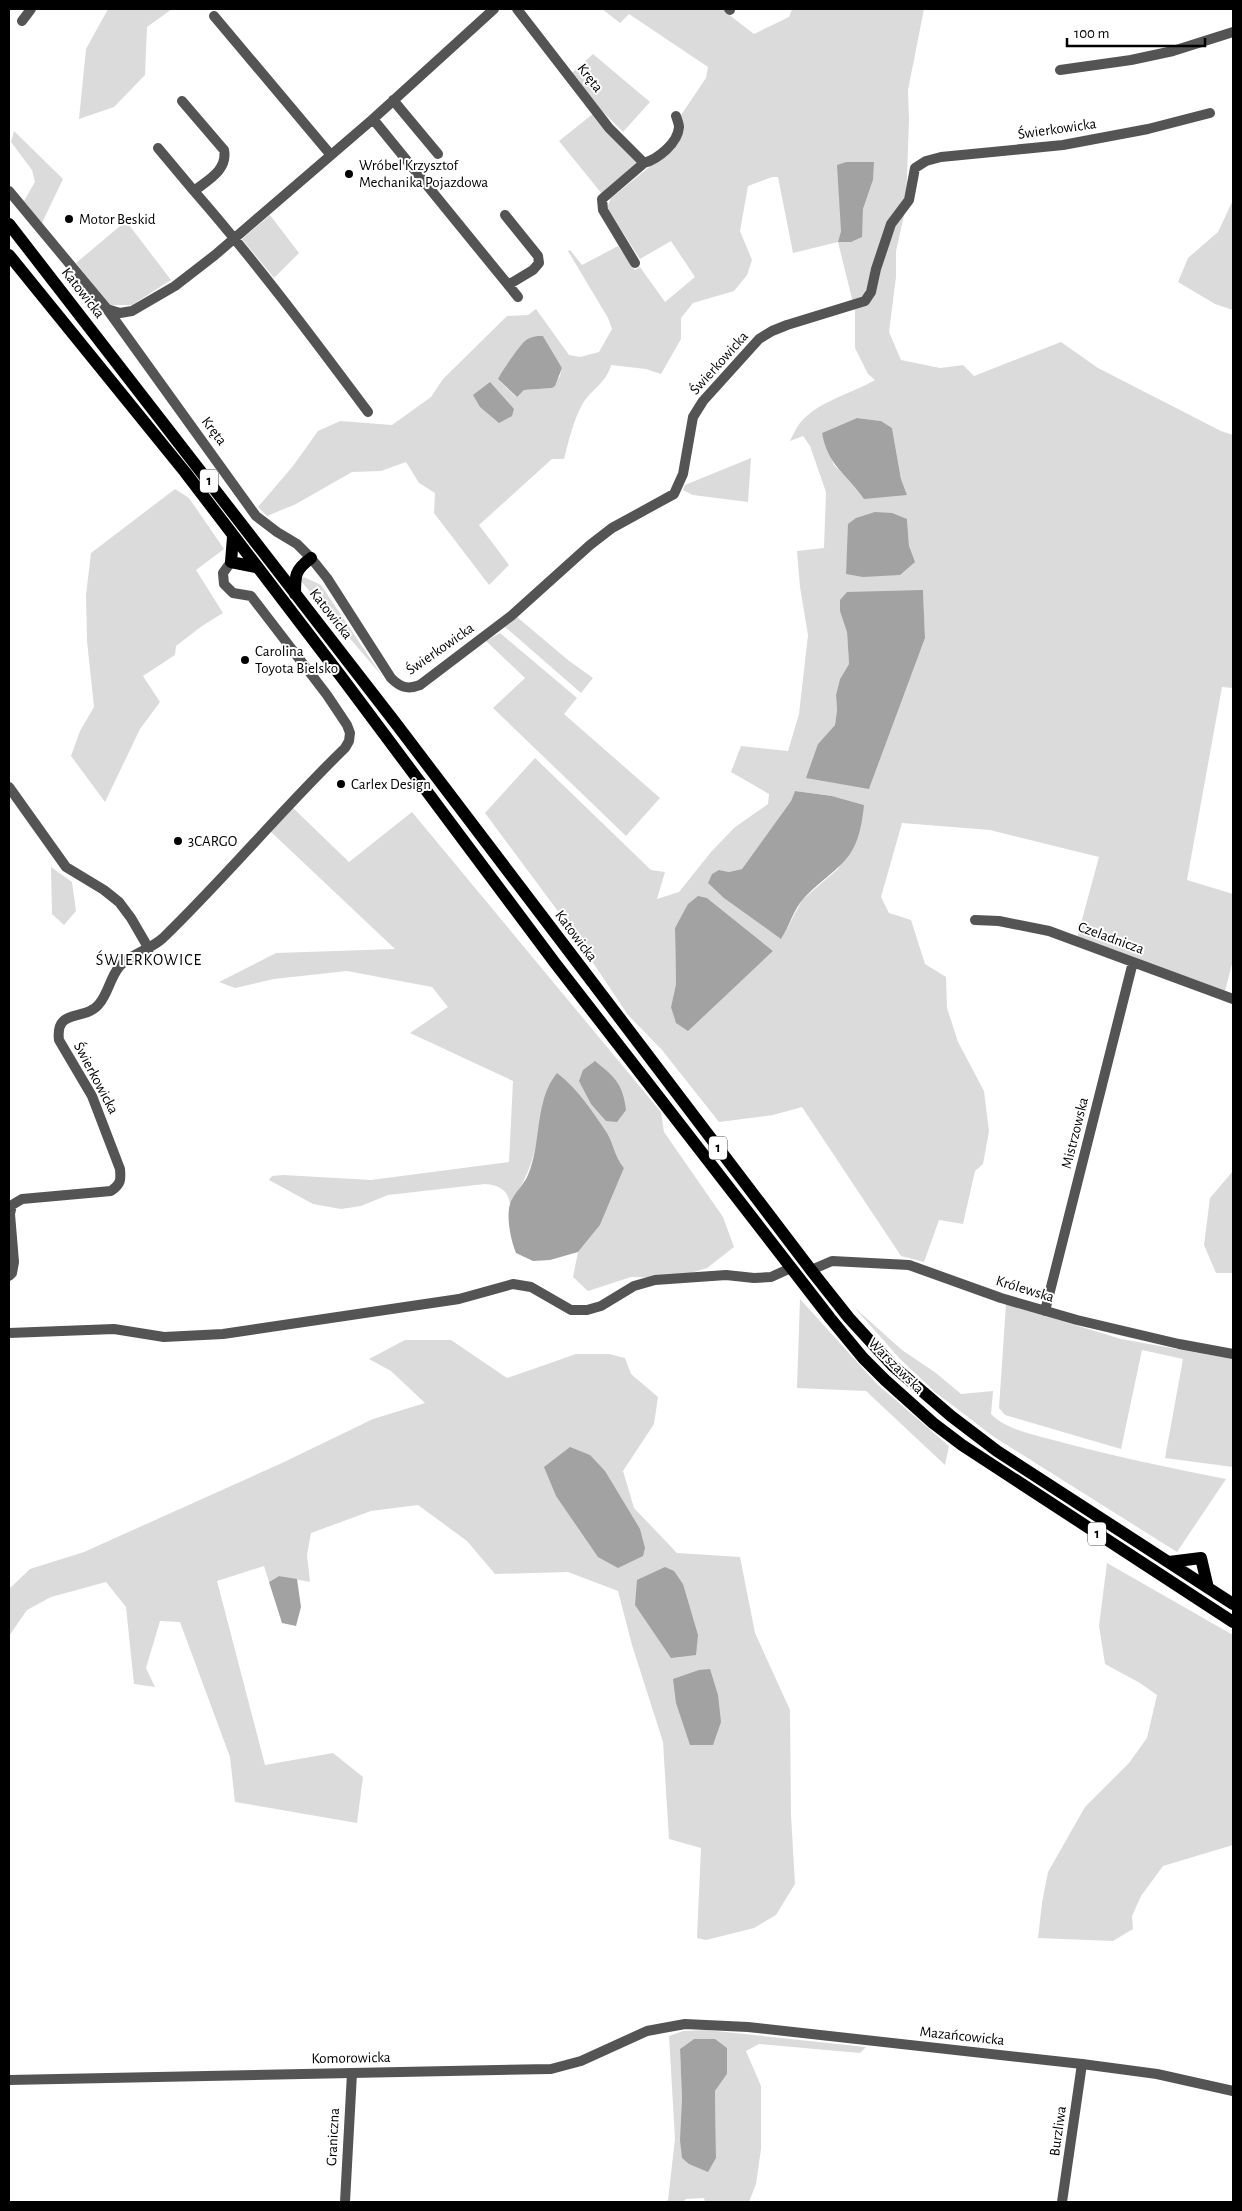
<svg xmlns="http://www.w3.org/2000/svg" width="1242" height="2211" font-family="'Alegreya Sans',sans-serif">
  <rect width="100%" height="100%" fill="#fff"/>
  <path fill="#dbdbdb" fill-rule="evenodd" d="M108,9h64l-25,18 -2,48 -31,32 -35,12 7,-70z
    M602,9h124l2,5 26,20 35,-17 3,-8h132l-16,81 1,29 -3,88 -10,44v26l-7,55 12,28 39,8 23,-3 11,11 87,-34 37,26 123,63 12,4v253l-11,-1 -35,193 46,14v66l-8,31 -148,-53 22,-81 -109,-27 -88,-7 -21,74 8,16 22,7 14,44 21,13 1,31 11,34 26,49 5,40 -6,33 -8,7 -12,53 -24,-4 -15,42 -23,-6 -99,-149 -29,8 -54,7 -57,-72 -34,-35 -65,-97 -78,-105 50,-55 116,112 14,2 -8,27 22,-7 32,-40 23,-24 34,-24 1,-10 -38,-22 10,-26 47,5 11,-37 9,-79 -8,-48 -3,-36 27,-3 2,-56 -16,-46 -7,-10 -13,5c3,-6 6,-13 10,-18 18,-22 51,-29 75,-43l-7,-6 -13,-26v-37l-17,-69 -45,11 -15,-76h-6l-24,9 -8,45 12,29 -5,15 -13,16 -41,12 -12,15v21l-20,35 -15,-5 -35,-4c-4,17 -19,24 -28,38 -10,18 -14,37 -19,56h-12l-73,66 30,40 -20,20 -55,-72 1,-20 -16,-10 -13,-21 -25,9 -29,1 -56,32 -29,12 -9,-9 35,-41 25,-35 22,-10 52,4 39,-28 12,-18 64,-63 21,-1 8,-6 33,46 11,2 19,-5 13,-23 -4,-11 -40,-67 2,-1 12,15 36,-19 17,24 5,-3 25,35 30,-25 -24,-36 -31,18 -33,-51 4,-10 52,-42 14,-15 -2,-17 31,-46 2,-11 -79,-53 -9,9zM873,180l-10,29 -2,28 -23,5 3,-11zM537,336h6l19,32 -2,8 -8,12 -28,2 -8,7 -18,-18c1,-4 20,-31 24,-35 4,-4 9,-6 15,-8zM857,418l24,3 11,7 9,51 6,16 -52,-9 -21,-21 -12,-32zM907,519l2,27 -63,28 1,-14zM923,590l2,48 -56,151 -51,-45 17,-19 2,-15 -1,-15 4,-16 9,-15 -2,-32zM795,791l37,5 32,9 -26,64 -36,31 -20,38 -63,-68 10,2 13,-3 49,-68zM707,898l66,53 -66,61 -36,-5 5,-23 -1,-56z
    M593,54l57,48 -27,30 -22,-22 -29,-37z
    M594,113l45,50 -37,31 -43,-53z
    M14,131l49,48 -21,44 -18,-22 11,-19 -3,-12 -21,-28z
    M1233,200v110l-18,-6 -37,-22 10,-24 30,-26z
    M270,215l29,38 -25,25 -32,-39z
    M126,221l45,59 -39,25h-23l-33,-42z
    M751,458l-3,44 -55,-7 -10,-5 2,-5z
    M175,489l14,9 35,51 -28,21 27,43 -21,13 -26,20 -1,9 -32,21 17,26 -20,27 -35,73 -34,-46 9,-25 14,-24 -7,-66 -1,-46 5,-42z
    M304,577l17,8 61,91 -82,-96z
    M517,617l51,43 25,18 -12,15 -76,-66z
    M500,633l77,65 -13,16 96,84 -34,38 -133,-128 32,-30 -39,-37z
    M291,806l58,56 63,-50 249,300 3,20 59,85 11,30 -27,21 -32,10 -44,-1 -43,14 -15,-14 5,-25 22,-27 24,-57 -8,-10 -8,-23 -65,-34c-5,40 -9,69 -33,103 -2,-14 -11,-19 -25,-20l-97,11 -27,11 -20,3 -28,-5 -44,-24 3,-4 11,-1 88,5 138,-18 4,-81 -103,-48 38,-26 -16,-20 -85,-16 -73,8 -39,9 -16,-6 57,-29 119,-4 -125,-118z
    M51,867l21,15 4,29 -12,14 -12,-11z
    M1233,1171v102h-17l-12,-28 6,-47z
    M800,1299l77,85 72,62 -4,19 -79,-74 -69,-3z
    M1006,1304l115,35 112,20v108l-68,-9 18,-99 -41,-9 -21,99 -116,-34 -6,-7z
    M854,1307l48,43 34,23 25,21 32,-3 -2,23c15,16 45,21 66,27 56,15 112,27 169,38l-49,73 -183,-115 -59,-45 -35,-33z
    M405,1340h46l56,38 69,-24h33l16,4 6,16 27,23 -4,27 -31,47 11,37 43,45 63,4 15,76 35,77 1,105 4,69 -19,31 -22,13 -48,12 -9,-2 4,-90 -32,-9 -6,-97 -31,-97 -14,-54 -50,-19 -73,2 -28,-33 -49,-36 -47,6 -60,22 -4,22 3,27 -31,-6 -10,6 -5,-16 -47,15 48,184 68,-12 30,24 -6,46 -122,-21 -5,-45 -50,-135 -20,-1 -14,47 9,19 -21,-3 -8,-77 -20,-25 -55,15 -24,13 -18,26v-47l21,-20 54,-17 198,-89 91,-44 52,-16 -34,-32 -22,-12z
    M1107,1563l126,72v210l-70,21 -22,30 -9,20 1,13 -20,12 -75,-3 4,-35 6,-31 37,-65 44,-44 18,-25 10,-43 -17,-12 -35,-19 -6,-38z
    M707,2030l159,17 -6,6 -101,-9 -13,7 15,35v63l-5,35 -7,18h-44l-1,-4 -18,1 -3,3h-18l3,-2 7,-61 -6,-103 14,-5zM694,2039h21l12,35 -12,17 1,67 -34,-57 -2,-52z"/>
  <path fill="#a2a2a2" d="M846,162h28l-1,18 -10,29 -1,28 -11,5h-13l3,-11 -4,-66z
    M537,336h6l19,32 -7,18 -3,2 -28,2 -7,7 -19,-18c1,-4 20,-31 24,-35 4,-5 9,-7 15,-8z
    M490,382l24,27 -2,7 -13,7 -19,-16 -7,-12z
    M857,418l24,3 11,7 9,51 6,16 -43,4c-18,-26 -36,-33 -42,-66z
    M875,512l17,1 15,6 2,27 6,16 -15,13 -37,2 -17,-3 2,-50 8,-6z
    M923,590l2,48 -56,151 -63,-11 12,-34 17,-19 2,-15 -1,-15 4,-16 9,-15 -2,-32 -7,-21v-11l7,-8z
    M795,791l37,5 32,9c-6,59 -23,56 -60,93 -10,10 -15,29 -23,41l-57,-41 -16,-15 4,-9 7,-4 10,2 13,-3 49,-68z
    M698,896l9,2 66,53 -85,80 -12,-8 -5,-16 5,-23 -1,-56 13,-24z
    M595,1061c20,16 28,23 31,49l-9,12 -11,-1 -15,-17 -12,-23 4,-11z
    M557,1073c20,15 36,39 50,60 7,12 7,23 17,35l-24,57 -22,27 -28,8 -17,1 -17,-8c-5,-12 -10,-35 -6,-49 3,-10 14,-19 18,-29 14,-32 6,-74 29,-102z
    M570,1447l20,8 15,16 35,58 5,19 -2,8 -25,12 -20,-11 -42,-61 -12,-29z
    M665,1567l9,4 9,13 15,51 -2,20 -25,3 -36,-53 2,-25z
    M279,1576l18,3 4,28 -5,19 -14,-3 -13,-41z
    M710,1669l8,26 3,27 -8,23h-23l-14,-42 -3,-24 26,-9z
    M694,2039h21l12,9v26l-12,17 1,67 -8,14 -19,-8 -7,-6 -2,-18 2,-40 -2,-51z"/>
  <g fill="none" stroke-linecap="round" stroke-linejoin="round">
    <path stroke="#545454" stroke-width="10" d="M517,9l92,119 35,35 -42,36 1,11 32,53
      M729,9l1,1
      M214,16l116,138
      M22,21l9,-12
      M1060,70l71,-10 42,-9 60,-19
      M393,100l45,54
      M182,101l42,49c4,20 -16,30 -30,41 62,71 118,146 174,221
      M373,119l145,178
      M158,148l36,43
      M644,163c14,-4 34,-20 35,-36 0,-3 -2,-8 -3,-11
      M9,191l98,118 13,4 12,-2 43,-25 40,-31 158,-136 121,-110
      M505,215l33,41 1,7 -6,7 -25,15
      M107,309l149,207 21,16 20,12 14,14 16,20 64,100c9,9 16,12 29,7l91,-69 79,-71 22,-17 62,-34 9,-20 10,-57 10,-16 56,-62 13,-8 15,-6 78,-24 6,-9 5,-23 15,-45 18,-24 6,-32 11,-7 15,-4 122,-12 85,-16 62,-16
      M9,787l57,80 38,23 15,12 12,16 18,31
      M975,920l24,1 50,10 184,68
      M811,1270l21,-9 77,4 92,33 76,22 102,24 54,10
      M9,1276l3,-3 2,-11 -4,-48 2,-9 10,-6 89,-8c10,-7 10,-11 9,-22l-28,-73 -33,-56c-4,-33 26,-18 40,-36 9,-10 11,-26 20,-37 9,-12 31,-17 44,-29 63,-61 119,-129 182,-190l4,-7 1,-8 -3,-8 -20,-30 -76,-99 -18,-3 -9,-9 -1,-11 8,-11
      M1045,1311l88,-349
      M9,1333l105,-4 50,8 59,-3 236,-35 54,-15 18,3 40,23h16l14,-4 33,-20 21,-6 71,-5 28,3 17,-1 20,-9
      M345,2202l7,-129
      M1062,2202l20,-138"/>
    <path stroke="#545454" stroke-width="10" d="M9,2080l542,-11 30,-8 66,-30 38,-7 63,3 334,37 75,10 76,17"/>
    <path stroke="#000" stroke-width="12" d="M9,224l385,497 417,549 38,48 44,48 58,50 46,35 236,153
      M9,255l176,217 158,207 212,284 275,355 33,40 22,22 48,43 29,22 271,177
      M233,537l-2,25 25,5
      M295,594c0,-19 0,-24 16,-36
      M1169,1562l32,-4 7,30"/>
  </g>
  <g fill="#000" stroke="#fff" stroke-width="2">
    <circle cx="349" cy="174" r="5"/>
    <circle cx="69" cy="219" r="5"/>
    <circle cx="245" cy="660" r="5"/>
    <circle cx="341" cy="784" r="5"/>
    <circle cx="178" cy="841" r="5"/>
  </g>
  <g text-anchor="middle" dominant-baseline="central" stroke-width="4" stroke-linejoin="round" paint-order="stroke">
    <g fill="#fff" stroke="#4c4c4c" stroke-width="1">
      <rect x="200" y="469.5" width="18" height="23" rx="4"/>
      <rect x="709" y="1136.5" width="18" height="23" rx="4"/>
      <rect x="1088" y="1522.5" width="18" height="23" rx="4"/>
    </g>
    <g font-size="14" font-weight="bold" fill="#000">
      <text x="209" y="481">1</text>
      <text x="718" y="1148">1</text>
      <text x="1097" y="1534">1</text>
    </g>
    <g font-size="15" fill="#000" stroke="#fff">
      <text transform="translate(590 78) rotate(52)">Kręta</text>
      <text transform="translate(1057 129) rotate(-8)">Świerkowicka</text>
      <text transform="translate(83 293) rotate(52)">Katowicka</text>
      <text transform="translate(719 363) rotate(-48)">Świerkowicka</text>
      <text transform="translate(214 431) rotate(53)">Kręta</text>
      <text transform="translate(331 614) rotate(52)">Katowicka</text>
      <text transform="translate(440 649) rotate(-35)">Świerkowicka</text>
      <text transform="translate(576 936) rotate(53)">Katowicka</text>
      <text transform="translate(1111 938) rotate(20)">Czeladnicza</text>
      <text transform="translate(96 1078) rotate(62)">Świerkowicka</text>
      <text transform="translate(1075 1133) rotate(-76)">Mistrzowska</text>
      <text transform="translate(1025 1289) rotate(17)">Królewska</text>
      <text transform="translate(896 1366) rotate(45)">Warszawska</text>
      <text transform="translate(962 2036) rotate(6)">Mazańcowicka</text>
      <text transform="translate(351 2058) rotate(-1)">Komorowicka</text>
      <text transform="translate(1058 2131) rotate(-82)">Burzliwa</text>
      <text transform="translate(333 2137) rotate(-87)">Graniczna</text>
    </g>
    <g font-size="15" fill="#000" stroke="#fff" text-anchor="start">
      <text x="359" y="165">Wróbel Krzysztof<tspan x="359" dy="17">Mechanika Pojazdowa</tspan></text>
      <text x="79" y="219">Motor Beskid</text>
      <text x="255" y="651">Carolina<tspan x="255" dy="17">Toyota Bielsko</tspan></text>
      <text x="351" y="784">Carlex Design</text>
      <text x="188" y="841">3CARGO</text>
    </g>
    <g font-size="16" letter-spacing="1" fill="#000" stroke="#fff">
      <text x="149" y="960">ŚWIERKOWICE</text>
    </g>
  </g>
  <rect width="1242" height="2211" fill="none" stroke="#000000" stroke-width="20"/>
  <path d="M1067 38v8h138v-8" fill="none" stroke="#000000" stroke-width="2.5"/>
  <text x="1074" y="38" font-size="15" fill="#000000" stroke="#ffffff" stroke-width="4" paint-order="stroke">100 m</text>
</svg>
